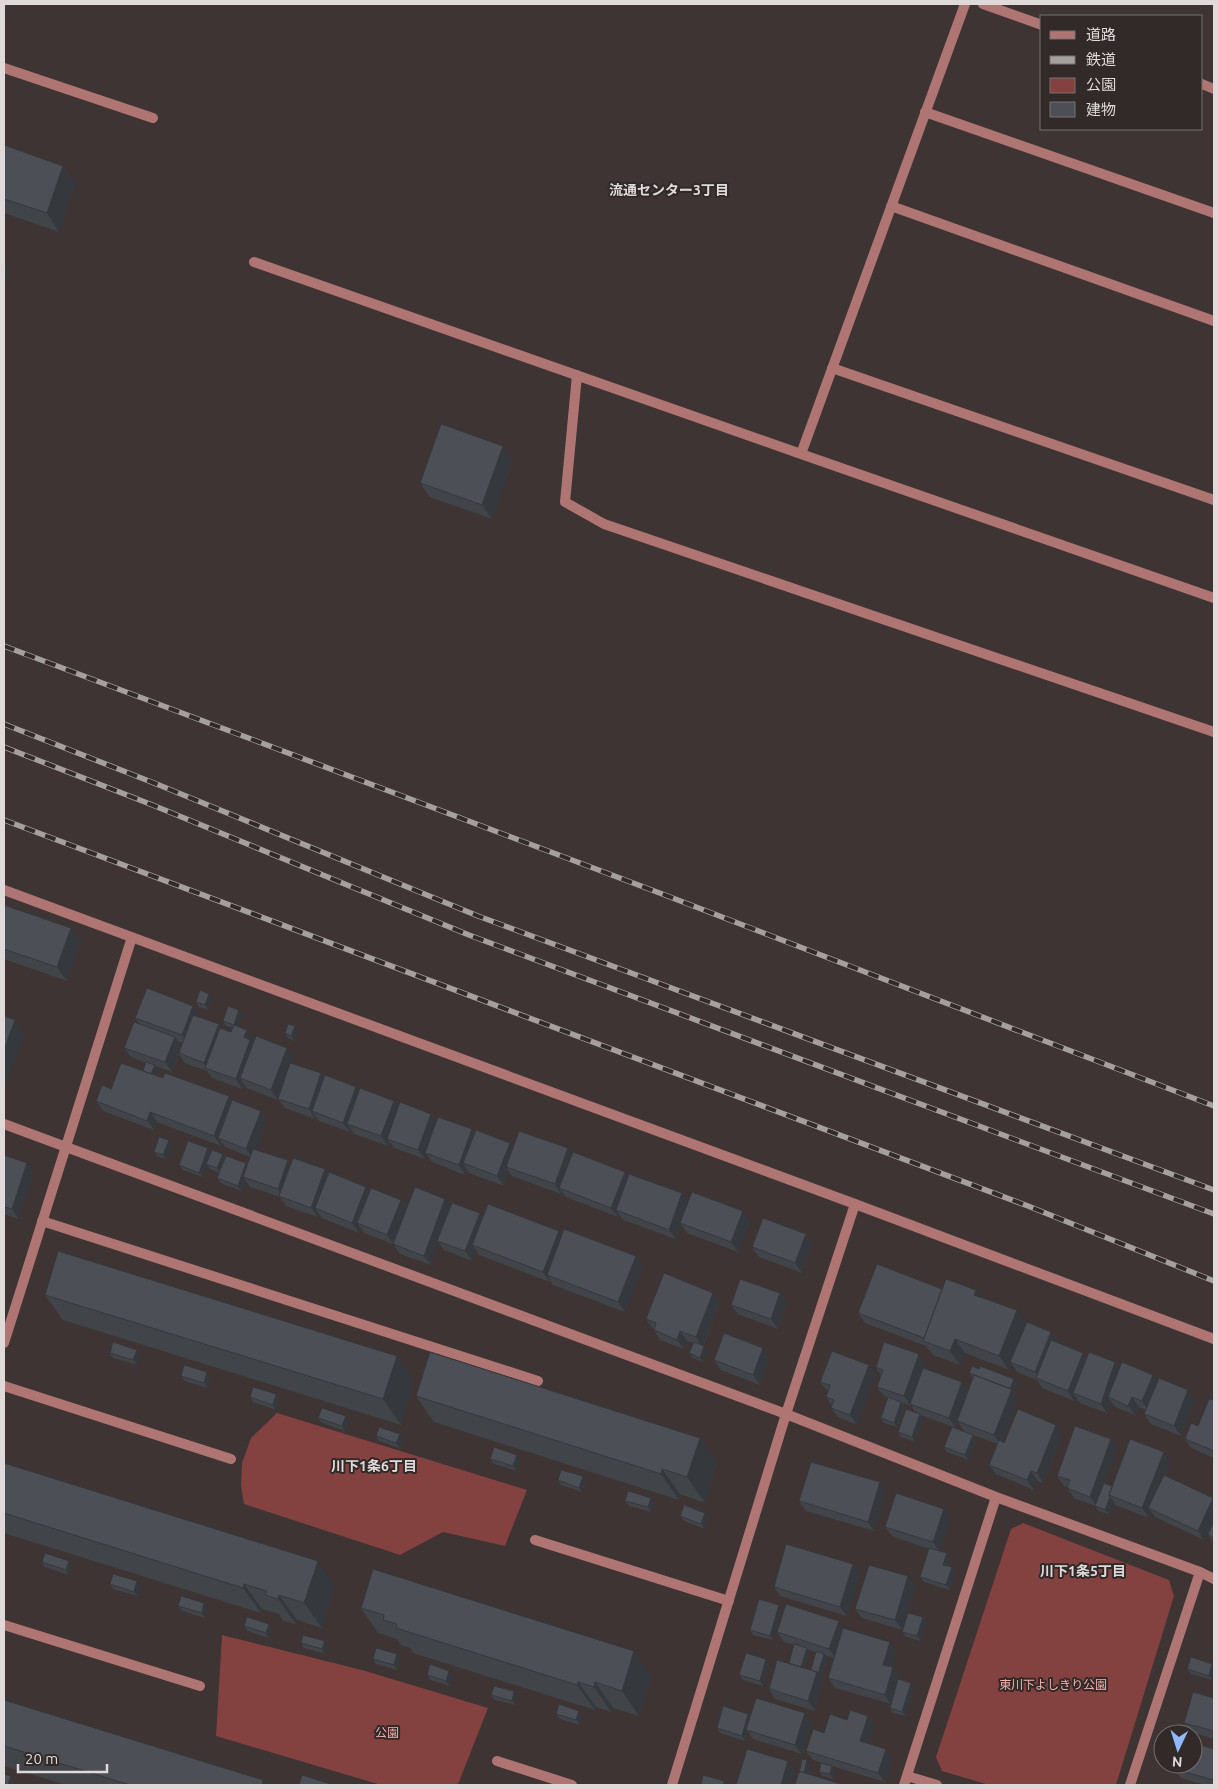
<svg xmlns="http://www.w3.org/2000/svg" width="1218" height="1789" font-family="Ubuntu,'Noto Sans JP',sans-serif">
  <rect width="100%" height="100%" fill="#3d3433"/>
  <path fill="#834140" d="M277,1413l250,77 -22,56 -62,-14 -43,23 -156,-51 -3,-18 1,-23 9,-25z
    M1023,1523l146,57 5,16 -58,189h-127l-47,-14 -6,-14 75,-228z
    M222,1635l140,35 126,38 -29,74 -3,3h-75l-165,-49z"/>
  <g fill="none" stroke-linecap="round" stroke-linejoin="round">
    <path stroke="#af7572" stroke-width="10" d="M983,4l59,21
      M4,68l149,50
      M1202,84l12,5
      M925,112l289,101
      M891,206l323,115
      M254,262l547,192 164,-450
      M832,368l382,132
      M577,375l-12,127 39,22 610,208
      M801,454l413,144
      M42,1221l496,160
      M4,1386l227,73
      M535,1540l194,61
      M4,1625l196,61
      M497,1761l75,24"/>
    <path stroke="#af7572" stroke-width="10" d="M4,890l851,314 359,135
      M4,1124l782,290 210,83 204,75 14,7
      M4,1343l128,-406
      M907,1776l30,9
      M672,1785l114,-371 69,-210
      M904,1785l92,-288
      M1130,1785l70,-213"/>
    <defs>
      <path id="rail" d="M4,646l653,246 557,214
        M4,724l155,61 319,131 736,274
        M4,747l146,57 319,131 745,279
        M4,820l1024,386 186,75"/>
    </defs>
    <use href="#rail" stroke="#a59f9e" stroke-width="5.5"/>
    <use href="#rail" stroke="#322a29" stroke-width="4" stroke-dasharray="11" stroke-linecap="butt"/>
  </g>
  <path fill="#41454a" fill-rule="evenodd" d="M4,145l59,21 13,18 -17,48 -55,-19z
    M513,460l-21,59 -62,-22 -10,-14z
    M4,905l67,23 10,14 -14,39 -63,-22z
    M213,999l-5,11 -9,-3 -3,-5z
    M200,1015l-1,2 20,7 3,5 9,3 2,-4 -7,-2 -3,-5 20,-6 -5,12 16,13 -1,4 41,13 -3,6 30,10 3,4 32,10 3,4 35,10 4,6 33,7 6,7 35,8 2,4 39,14 59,7 53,18 3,4 60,26 62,19 -12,31 -51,-19 -6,-9 -5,15 -53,-19 -4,-6 -1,3 -52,-20 -4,-5 -1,2 -49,-18 -3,-4 -5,14 -35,-13 -2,-3 -2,5 -33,-13 -5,-7 -2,4 -31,-11 -4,-6 -2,4 -34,-12 -3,-5 -1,3 -31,-11 -3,-4 -1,2 -30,-11 -7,-9v1l-31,-12 -3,-4 -2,5 -30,-11 -5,-7 -22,-8 -6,-9 -7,18 -16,-6 2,4 -2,6 105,35 6,10 -11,29 34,14 38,10 42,18 31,8 6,8 43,-2 33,12 79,17 74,21 7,10 -18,46 -72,-27 -3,-5v2l-71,-27 -3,-5 -4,11 -28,-11 -5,-7 -8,22 -31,-11 -7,-10 -29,-11 -3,-5 -2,5 -37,-15 -3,-4 -1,3 -32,-11 -6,-9 -30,-10 -5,-7 -4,11 -20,-8 -4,-5 2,-5 -9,-4 -3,-4 -4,12 -20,-7 -4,-5 29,-17 3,4 12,2 2,3 21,6 2,1 2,-7 -25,-10 -3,-4 -1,3 -64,-24 -3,8 -51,-19 -7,-10 15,-12 32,-18 3,-8 -15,-6 -7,-9 16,-24 -5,-6zM178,1041l5,2 -2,3z
    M295,1026l3,5 -3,10 -7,-3 -3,-5z
    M169,1140l3,5 -5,15 -10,-4 -3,-4z
    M4,1155l30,18 -16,46 -14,-5z
    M806,1234l7,9 -11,30 -43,-16 -7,-10z
    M942,1289l39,8 77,45v1l25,10 4,5 71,23 37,18 -14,37 -30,-12 -7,-10 2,-4 -7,-3 -4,8 -20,-8 -4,-5 -4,11 -27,-10 -4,-6 -2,4 -32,-13 -5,-8 -20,-8 -5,-8 -3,6 -44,-17 -5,12 -27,-10 -7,-9 -61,-23 -7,-10z
    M713,1293l7,10 -17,43h1l4,5 -4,11 -11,-4 -4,-5 4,-10 -6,-2 -3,8 -24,-9 -6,-10v-1h-1l-7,-10z
    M45,1295l352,61 18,25 -14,44 -338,-105z
    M787,1302l-9,27 -40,-15 -7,-9z
    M137,1350l3,5 -3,10 -24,-7 -3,-5z
    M919,1354l7,10 -2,4 45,23 4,-13 -4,-5 45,6 4,5 -4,9 4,6 -16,43 2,1 59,-8 -20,48 -5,-2 -4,9 -38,-16 -7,-9 9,-21 -25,-9 4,4 -8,21 -22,-8 -3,-5 20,-16 -6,-9 -2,6 -35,-13 2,4 -8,23 -14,-5 -3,-5 18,-19 -5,-8v1l-9,-3 3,4 -8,20 -13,-4 -3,-5 7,-20 -4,-2 -7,-9 4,-11 -5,-9z
    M770,1358l-10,27 -39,-15 -7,-10z
    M869,1365l7,10 -19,50 -19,-8 -7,-9 1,-2 -6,-9 2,-5 -8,-10z
    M207,1372l3,5 -3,11 -22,-7 -4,-5z
    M276,1394l3,5 -3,11 -23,-8 -3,-5z
    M416,1396l284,42 17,26 -12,39 -25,-9 -1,6 -245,-78z
    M1214,1400v58l-23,-10 -6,-9 13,-13z
    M318,1418l31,3 -4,10 -23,-8z
    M400,1434l3,5 -3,9 -21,-7 -3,-5z
    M1118,1448l-13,35 7,3 58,-24 -5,14 48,22 1,2v20l-10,20 -49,-23 -4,-5 -2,6 -34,-13 -1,-3 -5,12 -11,-3 -3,-5 -21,-8 -7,-10v-1l-3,-1 -7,-10z
    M490,1459h30l-3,12 -23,-7z
    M4,1463l331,123 -13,42 -25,-8 -1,4 -13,-3 -4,-7 -17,-5 -1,4 -257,-80z
    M558,1480l28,1 -4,11 -21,-7z
    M886,1492l-12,39 -68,-20 -7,-10z
    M651,1498l3,4 -3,10 -22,-6 -4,-5z
    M944,1509l7,9 -11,33 10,7 -2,8 4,1 3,5 -5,18 -26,-8 -4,-5 9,-28 -37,-13 -7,-9z
    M705,1513l4,5 -4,11 -21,-8 -4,-5z
    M1214,1522v21l-6,-9z
    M69,1561l3,5 -3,9 -24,-8 -3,-5z
    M860,1574l-13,42 -67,-20 -6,-9z
    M110,1584l31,2 -3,10 -25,-7z
    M915,1586l-13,44 -40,-12 -7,-9z
    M178,1606l30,2 -3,10 -23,-7z
    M361,1608l273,43 18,26 -13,39 -26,-8 -2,4 -15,-5 -1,3 -182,-57 -3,-5 -9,-3 -4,-6 -19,-6z
    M782,1610l-9,30 -20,-5 -3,-5z
    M839,1621l4,7 54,24 -5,15 7,10v2l12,4 3,5 -8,28 -13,-3 -3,-5 1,-4 -56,-16 -7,-10 6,-20 -9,-3 3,4 -6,20 2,3 -9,29 -40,-12 -6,-10 20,-26 5,-18 -10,-3 -7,-10zM808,1650l8,2 -5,18 -6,-2 5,-16z
    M927,1622l-6,19 -15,-4 -4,-5z
    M269,1624l3,5 -3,9 -21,-7 -4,-5z
    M301,1643l27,3 -3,8 -21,-6z
    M397,1654l3,5 -3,11 -21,-6 -3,-5z
    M770,1664l-7,22 -20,-6 -4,-5z
    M1214,1666l-2,14 -21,-6 -4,-5z
    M427,1675h26l-3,11 -20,-6z
    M491,1695l26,1 -2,9 -20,-5z
    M1214,1698v41l-23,-7 -7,-9z
    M4,1700l259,80 4,5h-201l-62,-19z
    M556,1714l26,2 -2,9 -20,-6z
    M748,1714l2,3 62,5 -10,32 -49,-15 -5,-7 -3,9 -25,-8 -3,-5z
    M847,1720l28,6 -6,18 23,15 -7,23 -53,-16 3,5 -2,8 -10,-3 -4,-4 9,-7 -15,-5 -7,-9 18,-18z
    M1214,1749v36h-9l-24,-7 -7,-9z"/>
  <path fill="#35383c" d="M63,166l13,18 -17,48 -12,-19z
    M4,262l5,7 -5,15z
    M503,446l10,14 -21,59 -10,-14z
    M71,928l10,14 -14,39 -10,-14z
    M209,994l4,5 -5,11 -3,-5z
    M193,1006l7,9 -12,30 -6,-10z
    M239,1010l4,5 -6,15 -3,-5z
    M15,1020l10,14 -21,57v-41z
    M219,1024l7,10 -17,35 -5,-6z
    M295,1026l3,5 -3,10 -4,-5z
    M247,1030l7,10 -1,3 4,6 -17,29 4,6 -2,5 -6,-10 8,-42z
    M175,1037l6,9 -9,26 -7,-10z
    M287,1048l7,9 -16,43 -7,-10z
    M155,1065l3,5 -3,9 -4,-5z
    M321,1073l6,9 -15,29 4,6 -1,2 -6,-10z
    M356,1087l7,10 -16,27 4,5 -1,3 -7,-9z
    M229,1096l7,10 -18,32 4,5 -1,3 -7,-10z
    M394,1101l7,9 -14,29 3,3 -2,4 -7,-10z
    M261,1111l6,10 -14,37 -7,-9z
    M150,1112l7,10 -3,8 -7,-9z
    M431,1114l7,9 -13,30 2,2 -2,4 -7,-9z
    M472,1129l6,10 -15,24 4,7 -2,5 -6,-10z
    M169,1140l3,5 -5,15 -4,-5z
    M510,1143l7,9 -11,15 3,5 -5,14 -7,-10z
    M208,1148l4,5 -9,24 -4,-4z
    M568,1148l6,10 -15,30 3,4 -1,2 -6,-10z
    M223,1154l3,5 -6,14 -3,-5z
    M288,1160l6,10 -10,29 -6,-10z
    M27,1163l7,10 -16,46 -6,-10z
    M246,1163l4,5 -7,9 2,3 -4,11 -3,-5z
    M325,1169l7,10 -17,29 4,6 -1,3 -7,-9z
    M625,1172l6,9 -15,29 3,4 -1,3 -7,-9z
    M366,1187l7,9 -16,27 4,5 -2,5 -7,-10z
    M682,1193l7,10 -9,20 1,1 -5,15 -7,-9z
    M445,1199l7,9 -15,33 2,2 -8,22 -7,-9z
    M401,1200l6,10 -13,34 -7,-9z
    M743,1211l7,10 -12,31 -7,-10z
    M480,1213l6,10 -14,22 4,5 -4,11 -7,-10z
    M559,1231l7,9 -19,35 3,5v2l-7,-10z
    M806,1234l7,9 -11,30 -7,-10z
    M636,1256l7,10 -18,46 -7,-10z
    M976,1290l10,14 -12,-9z
    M713,1293l7,10 -18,44 -6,-10z
    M780,1293l7,9 -9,27 -7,-10z
    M1017,1310l10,15 -17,37 2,2 -3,6 -10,-14z
    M680,1331l7,10 -3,8 -7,-9z
    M1051,1332l7,10 -16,39 -2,-1 -5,-8z
    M955,1339l10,14 -5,12 -10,-14z
    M704,1346l4,5 -4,11 -4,-4z
    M763,1348l7,10 -10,27 -7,-10z
    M137,1350l3,5 -3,10 -4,-5z
    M1083,1353l7,9 -17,31 3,4 -2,4 -6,-10z
    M919,1354l7,10 -15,42 -7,-10z
    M397,1356l18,25 -14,44 -18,-26z
    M1115,1362l7,10 -14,25 3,5 -4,11 -6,-9z
    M869,1365l7,10 -19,50 -7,-10z
    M207,1372l3,5 -3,11 -3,-5z
    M1153,1375l7,9 -11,27 -7,-10z
    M1014,1379l4,5 -4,9 4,6 -17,46 -7,-10z
    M962,1382l7,9 -13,37 -7,-10z
    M1188,1390l7,9 -14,37 -7,-10z
    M276,1394l3,5 -3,11 -3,-5z
    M1132,1397l7,10 -4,8 -7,-9z
    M901,1402l4,5 -8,20 -3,-4z
    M920,1414l3,5 -8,23 -3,-5z
    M346,1416l3,5 -4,10 -3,-5z
    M1056,1425l7,10 -20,48 -6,-10z
    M400,1434l3,5 -3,9 -4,-5z
    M973,1435l4,4 -8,21 -4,-5z
    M700,1438l17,26 -12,39 -18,-26z
    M1111,1439l7,9 -21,58 -7,-9z
    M1164,1452l6,10 -18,47 -4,-1 3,4 -2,6 -7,-10z
    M517,1455l3,4 -3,12 -4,-5z
    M662,1469l18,25 -1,6 -18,-26z
    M1031,1471l7,10 -4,9 -7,-10z
    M583,1476l3,5 -4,11 -3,-4z
    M880,1482l6,10 -12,39 -6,-9z
    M1110,1497l4,5 -5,12 -4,-4z
    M651,1498l3,4 -3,10 -3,-5z
    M1213,1498l1,2v20l-10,20 -6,-9z
    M944,1509l7,9 -11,34 -7,-10z
    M705,1513l4,5 -4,11 -4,-5z
    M947,1553l3,5 -3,11 -4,-4z
    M69,1561l3,5 -3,9 -3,-5z
    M318,1561l17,25 -13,42 -18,-25z
    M853,1564l7,10 -13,42 -7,-9z
    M952,1567l3,5 -5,18 -4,-5z
    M908,1576l7,10 -13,44 -7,-10z
    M137,1581l4,5 -3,10 -4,-4z
    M244,1584l18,25 -1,4 -18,-25z
    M279,1595l18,25 -1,4 -18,-25z
    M204,1603l4,5 -3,10 -3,-5z
    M779,1605l3,5 -9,30 -3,-4z
    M923,1617l4,5 -6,19 -4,-5z
    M839,1621l6,10 -9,28 -7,-10z
    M269,1624l3,5 -3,9 -3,-5z
    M325,1641l3,5 -3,8 -3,-5z
    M890,1642l7,10 -7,22 -7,-9z
    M807,1648l3,4 -7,23 -3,-5z
    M634,1651l18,26 -13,39 -17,-25z
    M397,1654l3,5 -3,11 -3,-5z
    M824,1654l4,5 -6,20 2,3 -9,29 -7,-10 9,-29z
    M766,1659l4,5 -7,22 -3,-5z
    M1212,1664l2,2v7l-2,7 -3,-4z
    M893,1667l6,10 -8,28 -6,-10z
    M449,1671l4,4 -3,11 -4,-5z
    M578,1682l18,25 -1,3 -18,-25z
    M595,1682l18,26 -2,4 -17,-25z
    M911,1683l3,5 -8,28 -4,-4z
    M514,1691l3,5 -2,9 -3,-4z
    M579,1711l3,5 -2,9 -4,-5z
    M805,1713l7,9 -10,32 -7,-9z
    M748,1714l4,5 -6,11 2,2 -3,9 -3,-5z
    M868,1716l7,10 -8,25 -7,-10z
    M886,1749l6,10 -7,23 -7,-9z
    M807,1760l4,5 -4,14 -3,-5z
    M788,1761l7,10 -4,14h-10z
    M832,1766l3,5 -2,8 -3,-5z
    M11,1776l3,5 -1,4h-5z
    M263,1780l4,5h-5z"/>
  <path fill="#4c5056" stroke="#35383c" d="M4,145l59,21 -16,47 -43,-14z
    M441,424l62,22 -21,59 -62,-22z
    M4,905l67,23 -14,39 -53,-18z
    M147,988l46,18 -11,29 -47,-17z
    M200,990l9,4 -4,11 -9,-3z
    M228,1006l11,4 -5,15 -11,-4z
    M193,1015l26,9 -15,39 -25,-10z
    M4,1016l11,4 -11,30z
    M134,1022l41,15 -10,25 -41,-14z
    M288,1024l7,2 -4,10 -6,-3z
    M234,1025l13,5 -3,7 6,3 -14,39 -31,-11 15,-40 11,4z
    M256,1036l31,12 -16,42 -31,-12z
    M146,1062l9,3 -4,9 -8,-3z
    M121,1063l42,15 2,-5 64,23 -15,40 -64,-24 -3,9 -51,-20 6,-16 9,4z
    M290,1063l31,10 -12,36 -31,-10z
    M325,1075l31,12 -13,36 -31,-12z
    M360,1088l34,13 -13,35 -34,-12z
    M232,1100l29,11 -15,38 -28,-11z
    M400,1102l31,12 -13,36 -31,-11z
    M438,1117l34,12 -13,36 -34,-12z
    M476,1130l34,13 -13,33 -34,-13z
    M519,1131l49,17 -13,36 -49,-17z
    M159,1137l10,3 -6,15 -9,-3z
    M188,1141l20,7 -9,25 -20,-8z
    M253,1149l35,11 -10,29 -35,-12z
    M212,1150l11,4 -6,14 -11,-4z
    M573,1152l52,20 -14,36 -52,-20z
    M4,1155l23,8 -15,46 -8,-2z
    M226,1156l20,7 -8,23 -21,-8z
    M293,1158l32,11 -14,39 -32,-12z
    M329,1172l37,15 -14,36 -37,-15z
    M629,1174l53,19 -13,37 -53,-20z
    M415,1187l30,12 -21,57 -31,-12z
    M371,1188l30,12 -14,35 -30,-12z
    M692,1192l51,19 -12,31 -51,-19z
    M452,1203l28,10 -15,38 -28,-10z
    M488,1204l71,27 -16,41 -71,-27z
    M763,1218l43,16 -11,29 -43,-16z
    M564,1229l72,27 -18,46 -71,-27z
    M58,1251l339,105 -14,43 -338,-104z
    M877,1264l65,25 -18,49 -66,-25z
    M664,1273l49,20 -17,44 -16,-6 -3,9 -23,-10 2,-7 -10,-4z
    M740,1279l40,14 -9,26 -40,-14z
    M946,1279l30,11 -2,5 43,15 -18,46 -44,-17 -5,12 -27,-10z
    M1027,1322l24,10 -16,40 -25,-10z
    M724,1333l39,15 -10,27 -39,-15z
    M1051,1340l32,13 -15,38 -32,-13z
    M113,1342l24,8 -4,10 -23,-7z
    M694,1342l10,4 -4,12 -11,-5z
    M884,1342l35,12 -15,42 -27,-9 6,-17 -7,-3z
    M832,1351l37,14 -19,50 -19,-7 3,-8 -8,-3 4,-12 -10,-3z
    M430,1352l270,86 -13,39 -25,-8 -1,5 -245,-78z
    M1089,1352l26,10 -14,42 -28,-11z
    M1122,1362l31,13 -11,26 -10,-4 -4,9 -20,-9z
    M184,1365l23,7 -3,11 -23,-7z
    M972,1366l7,3 1,-3 34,13 -4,10 -41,-16z
    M923,1368l39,14 -13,36 -39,-14z
    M974,1375l38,14 -18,46 -37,-14z
    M1159,1378l29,12 -14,36 -30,-12z
    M253,1387l23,7 -3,11 -23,-8z
    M888,1397l13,5 -7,21 -13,-5z
    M1209,1399l5,1v51l-29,-12 6,-16 7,3z
    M322,1408l24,8 -4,10 -24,-8z
    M906,1409l14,5 -8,23 -14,-5z
    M1018,1409l38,16 -19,48 -6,-2 -4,9 -38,-15 10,-25 5,3z
    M1075,1426l36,13 -21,58 -23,-9 3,-8 -13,-4z
    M379,1427l21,7 -4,9 -20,-7z
    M952,1427l21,8 -8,20 -21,-8z
    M1130,1439l34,13 -22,56 -33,-13z
    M494,1447l23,8 -4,11 -23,-7z
    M811,1462l69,20 -12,40 -69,-21z
    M4,1463l314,98 -14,42 -25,-8 -1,4 -13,-4 2,-4 -23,-7 -1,4 -239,-75z
    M561,1470l22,6 -4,12 -21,-8z
    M1164,1475l49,23 -15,33 -50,-23z
    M1104,1483l8,3 -3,9 1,2 -5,13 -10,-4z
    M628,1491l23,7 -3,9 -23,-6z
    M896,1493l48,16 -11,33 -48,-15z
    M684,1505l21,8 -4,11 -21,-8z
    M1214,1522v16l-6,-4z
    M786,1544l67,20 -13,43 -66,-20z
    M929,1548l18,5 -4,12 9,2 -6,18 -26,-8z
    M45,1553l24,8 -3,9 -24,-8z
    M869,1565l39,11 -13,44 -40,-11z
    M373,1569l261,82 -12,40 -27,-9 -1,5 -16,-5 -1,3 -181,-57 1,-4 -14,-4 1,-5 -23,-7z
    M113,1574l24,7 -3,11 -24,-8z
    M181,1596l23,7 -2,10 -24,-7z
    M759,1599l20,6 -9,31 -20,-6z
    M786,1604l53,17 -10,28 -52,-17z
    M908,1613l15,4 -6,19 -15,-4z
    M247,1617l22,7 -3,9 -22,-7z
    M843,1628l47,14 -7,23 10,2 -8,28 -57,-17z
    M303,1635l22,6 -3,8 -21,-6z
    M794,1644l13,4 -6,19 -12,-4z
    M376,1648l21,6 -3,11 -21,-6z
    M816,1651l8,3 -6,20 -1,-2 -6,-2z
    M746,1653l20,6 -6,22 -21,-6z
    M1191,1657l21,7 -3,12 -22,-7z
    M777,1660l40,12 -9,29 -39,-12z
    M430,1664l19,7 -3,10 -19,-6z
    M898,1679l13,4 -9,29 -12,-4z
    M494,1686l20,5 -2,10 -21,-6z
    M1193,1692l21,6v33l-30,-8z
    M756,1698l49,15 -10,32 -49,-15z
    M4,1700l259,80 -1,5h-132l-126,-39z
    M559,1704l20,7 -3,9 -20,-6z
    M723,1706l25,8 -6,22 -25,-8z
    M850,1710l18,6 -8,25 26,8 -8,24 -72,-22 7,-22 11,4 6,-19 17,6z
    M1193,1743l21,6v31l-40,-11 2,-5h17z
    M747,1749l41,12 -7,24h-45z
    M802,1759l5,1 -3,13 -5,-2v2z
    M821,1763l11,3 -2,8 -11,-2z
    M799,1771l45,14h-49z
    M4,1774l7,2 -3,9 -4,-2z
    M302,1775l32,10h-35z
    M703,1775l21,6 -1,4h-22z"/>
  <g text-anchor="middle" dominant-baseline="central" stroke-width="4" stroke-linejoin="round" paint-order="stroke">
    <g font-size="12" fill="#f3b0ac" stroke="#322a29">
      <text x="1053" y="1684">東川下よしきり公園</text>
      <text x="387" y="1732">公園</text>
    </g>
    <g font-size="14" font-weight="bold" fill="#dfdad9" stroke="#322a29">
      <text x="669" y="190">流通センター3丁目</text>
      <text x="374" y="1466">川下1条6丁目</text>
      <text x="1083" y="1571">川下1条5丁目</text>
    </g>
  </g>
  <rect width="1218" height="1789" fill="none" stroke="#dfdad9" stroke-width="10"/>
  <rect x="1040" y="15" width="162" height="115" fill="#322a29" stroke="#77706f"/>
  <rect x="1050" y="31" width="25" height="8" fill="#af7572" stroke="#77706f"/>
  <text x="1086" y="40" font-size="15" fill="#dfdad9">道路</text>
  <rect x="1050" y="56" width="25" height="8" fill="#a59f9e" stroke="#77706f"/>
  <text x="1086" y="65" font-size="15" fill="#dfdad9">鉄道</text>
  <rect x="1050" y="78" width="25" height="15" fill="#834140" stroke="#77706f"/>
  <text x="1086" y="90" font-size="15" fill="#dfdad9">公園</text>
  <rect x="1050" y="102" width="25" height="15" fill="#4c5056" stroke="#77706f"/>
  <text x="1086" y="115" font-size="15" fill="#dfdad9">建物</text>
  <g transform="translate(1178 1749) rotate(184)"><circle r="24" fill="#322a29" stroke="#77706f"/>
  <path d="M0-4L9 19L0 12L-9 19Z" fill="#90b8fd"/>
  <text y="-8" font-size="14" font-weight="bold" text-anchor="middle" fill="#dfdad9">N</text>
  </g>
  <path d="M18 1764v8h89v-8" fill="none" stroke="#dfdad9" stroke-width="2.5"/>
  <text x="25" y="1764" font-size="15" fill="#dfdad9" stroke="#322a29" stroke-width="4" paint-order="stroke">20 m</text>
</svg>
